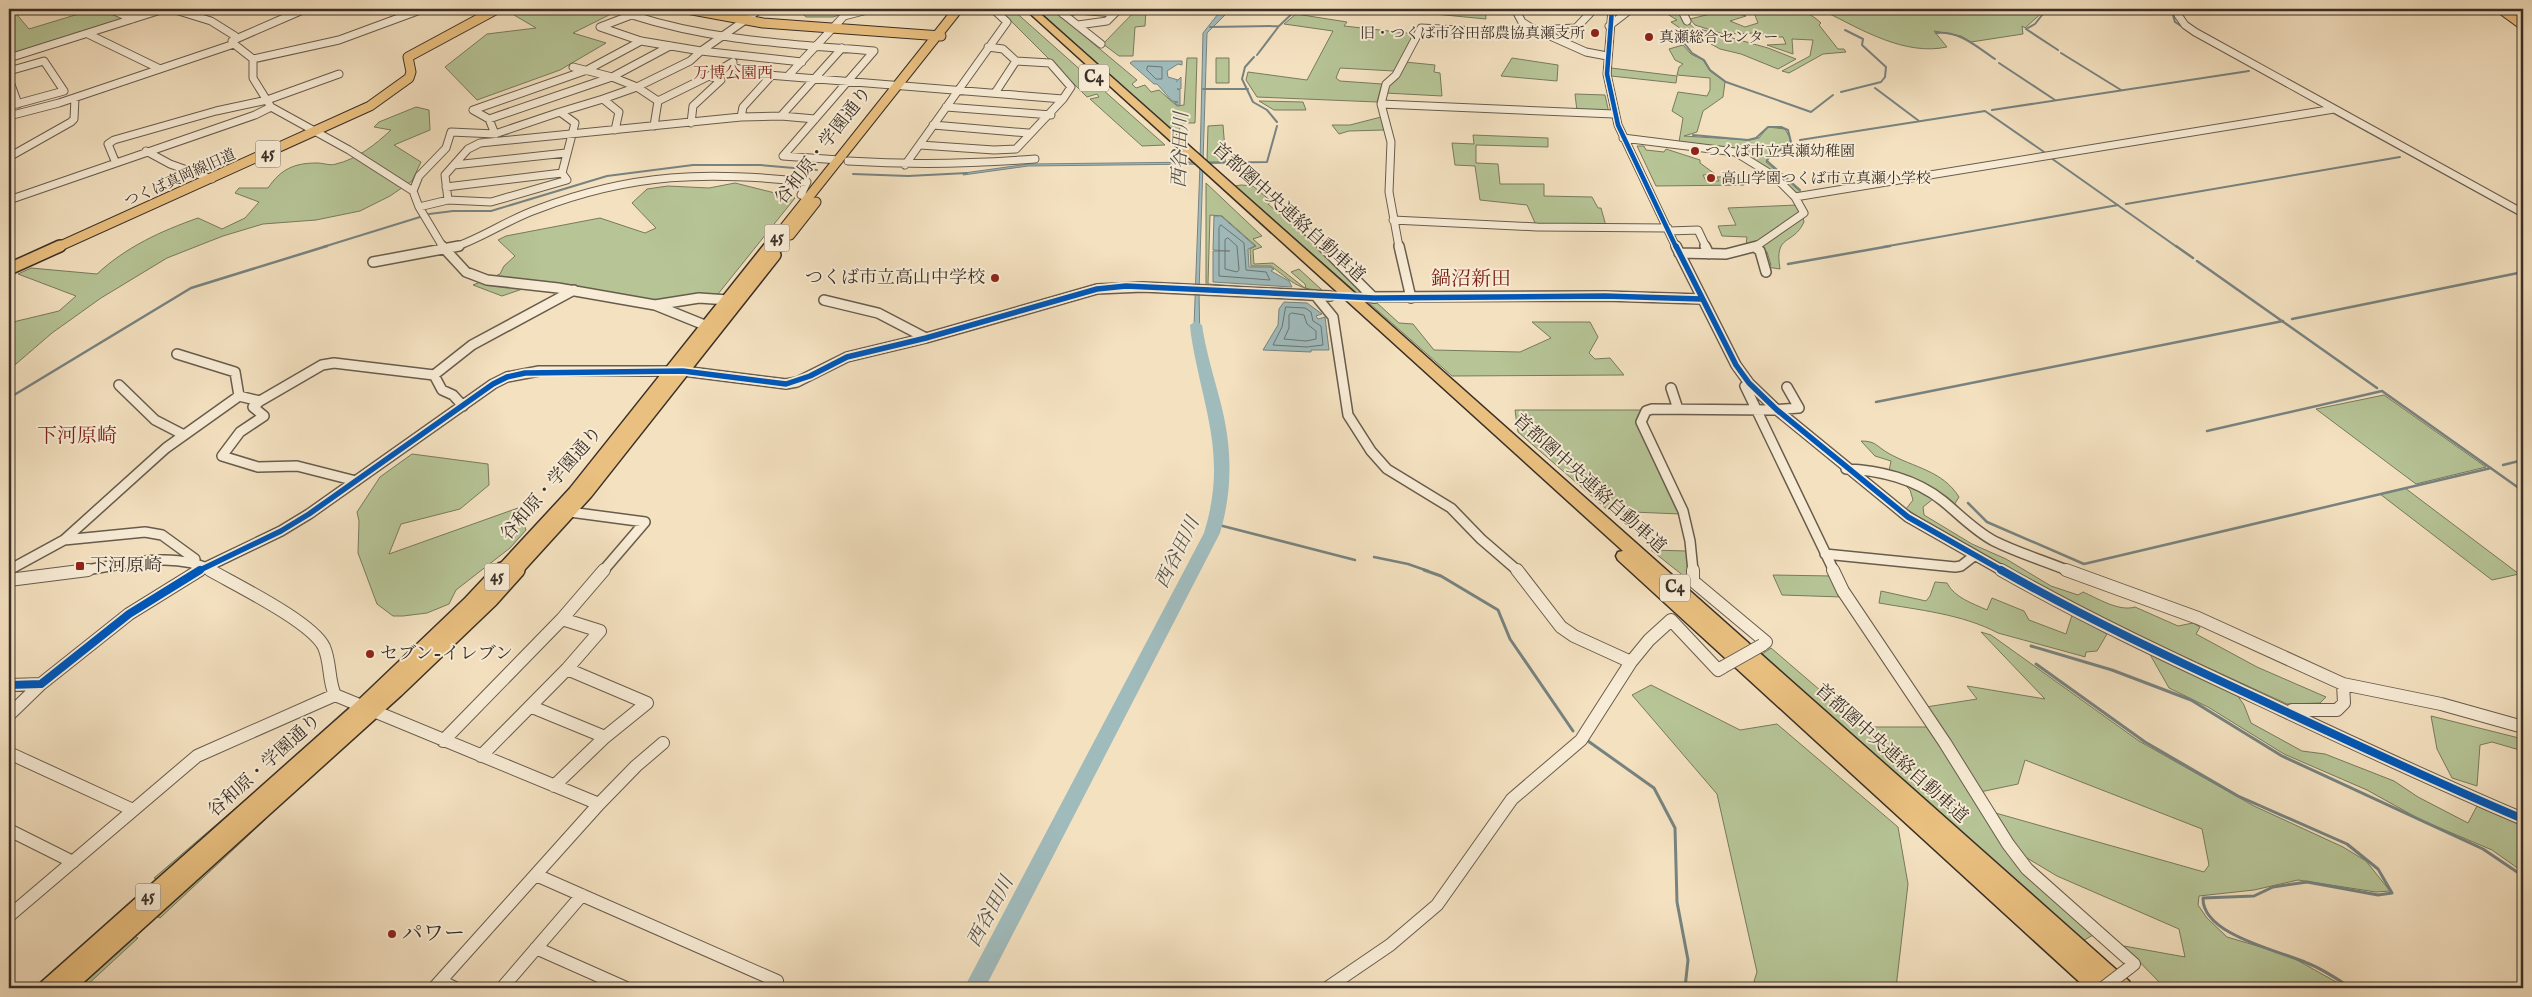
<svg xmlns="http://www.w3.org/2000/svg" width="2532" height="997" font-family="'IM FELL English','Noto Serif JP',serif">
  <rect width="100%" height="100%" fill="#f4e1c0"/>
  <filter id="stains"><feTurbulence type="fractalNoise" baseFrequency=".004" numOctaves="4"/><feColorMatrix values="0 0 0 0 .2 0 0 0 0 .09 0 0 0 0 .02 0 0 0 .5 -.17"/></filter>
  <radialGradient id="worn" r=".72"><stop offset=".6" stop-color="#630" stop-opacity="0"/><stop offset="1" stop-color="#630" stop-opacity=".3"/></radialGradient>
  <path fill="#b6c496" stroke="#787a5e" d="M9,9h10l-1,7 11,13 66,-20h15l22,10 -123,39z
    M523,9h98l-48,24 33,10 -46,27 -83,30 -32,-33 42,-33 49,-6 -22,-13z
    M797,9h61l-25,8h-27z
    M999,9h13l153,136 -23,1 -52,-47 9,-2 -2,-3 -10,3z
    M1037,9h15l85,71 -5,4 4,4 9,-3 6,7 8,-2 18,16 7,-1 3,-47h10l-2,65h-14l-3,13z
    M1137,9h9l-1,17 -10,1 -2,29h-14l-16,-12z
    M1426,9h59l1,10 -62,-6z
    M1659,9h19c7,13 19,20 27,33l-3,1 -31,-21 6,-2z
    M1756,9c24,0 47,-4 65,14l-2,2 19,24h6l2,3 -23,2 -34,19 -7,-2 28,-15 3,-16 -21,-1 1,15 -26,-9 19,-1 -3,-7h-14l-9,-4 -37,1 -28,-9 -5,-6 36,-9 20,6 -16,5 15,6 13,-4 -5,-13z
    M1823,9h223l-21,19 -3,-2 1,8 -52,8 -10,-6 -27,-5 13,16c-42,9 -85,-17 -121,-35z
    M1296,14l51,8 -3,4 72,8 -22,37 -54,-3 -4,10 4,3 42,3 -5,18 -120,-5 -11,-17 2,-8 59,8 26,-49 -49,-7z
    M1700,29l68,19 28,11 -18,10 -37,-15 -21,-5 -9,-5 -5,-11z
    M1683,45l8,9 12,6 7,11 15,11 -2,15 -20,14 -6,21 -13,4 65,4 10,-2 9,-11 17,2 5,9v5l-21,11 -3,8 37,32 -8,-1 -43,-34 -73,-17 4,-24 -11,-7 6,-19 29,4 3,-6v-12l-33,-3 2,-8 4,-3 -8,-4 -6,-11z
    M1216,58h13v25h-13z
    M1512,58l46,7 -1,16 -56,-5z
    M1405,62l30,3 -1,7 6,1 2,23 -57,-3 3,-9z
    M1611,68l66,8 -1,7 -65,-7z
    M1575,94l30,1 4,18 -32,-2z
    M1259,101l44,1 3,8h-32z
    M416,107l13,3 1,20 -36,15 27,17 -9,19 -22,15 -30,15 -44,9 -53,4 -40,12 -56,22 -66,40 -49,35 -43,37v-47l50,-12 17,-15 -58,-22 13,-6 66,6c29,-27 64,-43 101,-56l24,11 23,-11 14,-16 -24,-9 4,-5h29c13,-19 26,-25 49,-25 6,0 13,3 19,1 21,-5 39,-19 55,-34l-17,-3 5,-5z
    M1381,117l3,13 -35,1 -10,3 -7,-9h18z
    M1223,125l3,37h-17l-2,-1 1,-35z
    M1473,135l75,3v9l-72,-2v18l22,1 2,20h44v12l48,1 6,11h3l5,18 -70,-1 -9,-20 -47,-5 -5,-34 -20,-1 -3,-22 22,1z
    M1637,146h7l2,4 18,2 2,-3 34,11v3l15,11 -12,1 3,6h13l-2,-4 22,-1 5,9 -88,1z
    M735,183l60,15 -77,96 -61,7 -120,-17 -35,12 -29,-11 27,-11 4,-8 11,-10 -17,-16 8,-4 94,-18 45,15 11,-5 -24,-25 15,-14 21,-3 41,2z
    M1206,183l56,53 -9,3 9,8 -9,3 1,14 19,-1 33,26 -1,-5 -14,-12 8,-3 23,21c-25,0 -32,-10 -51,-24h-20l-1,-17 6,-3 -34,-30 -12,-1 -2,69 79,6 -81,-4z
    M1241,185l12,1 19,16 -4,2 51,44 43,42 -5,3 -122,-107z
    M1797,205l2,7 -48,33h-5l1,-8 -25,-1 -4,-10 18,-1 -8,-17z
    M1803,217l1,5c-11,24 -30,11 -24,47l-13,-2 4,-2 -4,-13 -7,-5z
    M1369,303h8l22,20 14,1 21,26 86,2 31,-14 -19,-16h58l8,15 -9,16 6,6 15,-1 14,17 -172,1z
    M2384,395l102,72 -70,17 -100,-75z
    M1515,410h127l38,104 -71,-3 -91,-79z
    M1861,441c15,0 15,5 27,12 26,15 54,17 71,44l-5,8 -65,-34 2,-10 -16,-5z
    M412,454l76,10 1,21 -29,24 -59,15 -12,30 129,-46 8,22 -16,18 -54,42 -7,14 -22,9 -24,3h-10l-16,-12 -19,-51 1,-32 -2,-9 23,-35z
    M1902,482l31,17 -10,8 1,8 48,29 34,15 45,27 27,9 5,-3c14,6 36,20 52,15l43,19 15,-3 7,4 -4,7 61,33 69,30 -6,6 -33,1 -174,-80 -153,-82 -54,-33 7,-9 -3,-10z
    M2405,488l114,86 -27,6 -112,-86z
    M1651,550l35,1 4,30z
    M1773,575l59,1 10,21 -60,-2z
    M1935,582l12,1c8,15 25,20 40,27l5,-12 32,13 5,9 37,14 6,-19 35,19 -10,17 -11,1 -1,5 -3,-1 -84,-23c-36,-19 -79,-23 -119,-30l2,-12 45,10 4,-5z
    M1981,632l10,3 148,106 115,65 89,41 23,14 24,30 -14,1 -78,-12 -44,10 -55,6 -1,9 9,13 20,19 61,18 59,33h-182l-41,-42 61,11 -6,-28 -122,-53 -40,-24 -25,-40 212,60 5,-7 -7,-36 -177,-69 -7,24 -38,8 -54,-85 51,-8 -10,-13 78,13z
    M1771,648l92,79h68l69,115 19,24 74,69 -12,7 -319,-288z
    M2148,651l87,41 9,13 7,18 51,28 23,3 69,27 24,16 50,26 9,-17 46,20v46l-31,-22 -71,-30 -54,-30 -83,-36 -76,-47 -39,-19z
    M1651,685l89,45 37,-6 121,103 10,57 -12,104h-144l5,-16 -40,-178 -85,-99z
    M2431,716l92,23v12l-31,-9 -12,3 -3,41 -25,-8 -15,-29z
    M301,752l-141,128 -6,-2z
    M263,817l3,2 -106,99 -6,-3z
    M132,935l6,3 -54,50h-10z"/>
  <path fill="#a0bbbc" stroke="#778380" d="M1222,9h9l-24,24 -8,259 1,52 -5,1 -1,-18 6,-163 -172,2 -65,9 1,-2 65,-9 171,-2 3,-129z
    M1133,61h49v4l-4,-1 -11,7 1,6 10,3 -2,2 5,-5v12h-4l3,1v16l-6,-3 4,-1 -6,-1 -15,-17h-3l-24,-21z
    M1214,216h7l34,30 -7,3 1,18h21l4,2 -3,2 18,10 3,6 -79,-5v-31h17l-17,-1z
    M1284,302l23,1 15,11 -6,2 2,3 7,-2 4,33h-18v2l-48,-2 15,-25 1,-16z"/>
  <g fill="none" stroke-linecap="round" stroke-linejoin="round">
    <path stroke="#6c7572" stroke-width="1" d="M1148,66l14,1v12h-6l-9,-9z
      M1221,225l23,18 2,27 20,2 4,8 -51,-4v-48z
      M1228,238l9,8 2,24 -2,2 -12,-3v-29z
      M1286,307l19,1 6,4 2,9 8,5 2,19 -16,2 -34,-2 9,-18z
      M1292,313l12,2 3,9 9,7v8l-10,2 -22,-2 5,-11v-13z"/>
    <path stroke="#778380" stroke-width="2" d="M2171,9l4,13 28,18
      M1210,27l69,-1
      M1936,33c23,-3 41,14 59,26
      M1677,34l15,19 12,7 6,10 16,12 85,30 22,-17
      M2058,50l-32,-21 9,-5 11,-14 14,-1
      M2061,53l60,37
      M1257,55l22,-29 18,-17
      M1254,57l-9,10 -3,12 11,23 14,8 10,12
      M1999,63l56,37
      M1875,88l44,33
      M1203,89h45
      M2295,91l30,17
      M1841,92l40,-10 4,-5 1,-10 -24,-22 1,-6 -18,-9
      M1992,110l257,-39
      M2332,112l191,105
      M1693,135l55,5 8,-2 12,-11h13l7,3 3,12
      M1800,140l185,-29 62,43
      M1789,146l-19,9 -3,6 33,29
      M2051,158l126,89
      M1205,163l62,-1 10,-36
      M853,174l55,2 59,-3
      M2126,204l274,-47
      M429,214l24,-3h38l116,-35 86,-11h67l57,5
      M323,247l97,-30
      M1883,247l235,-42"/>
    <path stroke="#778380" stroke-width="2.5" d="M2176,246l17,12
      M2197,261l180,127
      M1788,264l102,-18
      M2292,319l231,-47
      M9,398l182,-110 136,-42
      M1876,402l407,-81
      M2207,431l175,-40 141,100
      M2503,465l20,-5
      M1968,503l19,19 97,42 407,-96
      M1215,524l140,36
      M1374,557l34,7 20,7"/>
    <path stroke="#778380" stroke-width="3" d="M1424,570l17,6 57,34 12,29 63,92
      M2031,646l81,24 79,30 91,56 201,93 40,27
      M2036,664l109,78 93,54 109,48 31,25 14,24 -14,2 -71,-13 -34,5 -19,9 -51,2c-1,37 78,53 104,65 16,6 30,16 44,25
      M1588,741l66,47 21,40 2,74 11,58 -3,28"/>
    <path fill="#a0bbbc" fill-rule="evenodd" d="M1196,321l6,4c4,27 12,52 19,79 11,44 12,85 -1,129l-235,455h-21l240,-455c24,-78 -1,-123 -13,-198l-1,-10z"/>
    <path stroke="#cfbda1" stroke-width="9" stroke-dasharray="9 4.5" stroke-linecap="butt" d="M1330,296l25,1"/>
    <defs>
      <path id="minor-far2" d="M110,9l22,10
        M172,9l39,12 24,15 1,3 -4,2 2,3
        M647,9l-47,18 41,14 60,10 43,-30
        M1057,9l44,35
        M1515,9l7,13 8,5 56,25 21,4
        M1612,9l-5,65 11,51 58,122
        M1681,9l6,12
        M2180,9l-2,6 7,10 10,7 328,181
        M1063,14l14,-4 38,3
        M632,15c80,26 159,29 242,36l-91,105 56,4
        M749,17l11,-8
        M1078,25l29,-4 10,-10
        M1609,26l22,-17
        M88,34l70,34
        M236,39l69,-30
        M234,44l19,15v19l18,29 78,43 64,41
        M988,47l15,2 13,12 34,2 21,24 -8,12
        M9,58l155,-49
        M253,59l86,-19 84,-31
        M729,66l28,8 306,25 -47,50 -22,1 -74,-5
        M573,67l39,10 25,10 53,-26 11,-10 101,11
        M9,71l35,-10 20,30 -55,15
        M772,75l-29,32 -2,10 40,-1
        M788,76l56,-60 27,-7
        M9,79l9,25
        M995,93l21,-32
        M1381,104l233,10
        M946,107l105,8
        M560,112l-65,22 -6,-15 123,-42 58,-31
        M9,116l50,-13 175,-59
        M489,119l-16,-9 114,-40 54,-29
        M815,119l-34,-3 61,-68
        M691,123l2,-17 28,-26 -12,-4 24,-14
        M933,125l95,8
        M654,126l4,-25 51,-25
        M615,130l4,-18 -16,-13 34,-12 21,14
        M1623,138l112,14 39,24 21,21
        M146,151l24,13 42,15
        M9,157l62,-35 3,-3 1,-21
        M115,161l-7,-17 6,-4 102,-29 51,-11 72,-26
        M848,161c64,4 123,3 187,-2
        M454,165l112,-12
        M905,165l102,-143 -14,-13
        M446,187l116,-14
        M9,200l246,-85 16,-8
        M448,200l-3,-25 23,-26 12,-6 261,-26
        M419,207l29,-7 43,2 76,-22 -5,-7 13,-50 -15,-11 43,-13
        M1393,220l144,7 131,1
        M1298,222l25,25
        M1669,231l29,-1 8,17
        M443,247l-24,-40 -6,-16 6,-15 27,-28 5,-16 44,2
        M455,247c29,-10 54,-28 83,-38 94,-36 170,-38 269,-27l-6,13 8,3
        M1399,247l-10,-55 2,-50 -10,-38 5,-20 10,-9 25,-47 73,4 82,-4 18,-19
        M1755,247l49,-34 -9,-16 539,-88"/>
      <path id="minor-far1" d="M442,246l24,26 21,8 71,8 97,17 44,-7 29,2
        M1322,246l52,52
        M1399,246l12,52
        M1676,246l60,119 13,18 28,27 131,107 95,54
        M1705,246l4,8
        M1755,247l5,4 6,21
        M1679,253l47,1 31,-8
        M373,262l86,-16
        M1315,295l18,22 15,98 23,36 16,18 64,39 30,31 37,32
        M1363,297l242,-1 96,3
        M824,300l54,13 48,25
        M655,305l52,21
        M177,354l58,18 4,24
        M434,375l8,15 11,5 10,11
        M1749,383l-4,3 89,185
        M119,385l36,35 29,15
        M1671,388l7,21
        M260,401l-7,6 11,9 -24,16 -18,24 36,11 39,-1 59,15
        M1846,469c33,1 70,10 97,32 17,14 32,30 51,40 24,12 51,20 75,30
        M570,512l75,10 -42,49
        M64,540l81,-8 17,3 33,24v5
        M1825,554l130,13 6,-1 13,-10
        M9,570l55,-30 102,-92 73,-52 21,5 62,-36 12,-2 100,12 38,-30 102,-55
        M78,571c41,-5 96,-22 134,0
        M198,571l83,-40 28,-17 184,-130 14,-7 32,-6h144l103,13 11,-2 50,-25 79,-19 171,-49 46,-2 187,9
        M1693,571l-3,-30 -7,-30 -42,-89 5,-11 6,-2 119,1 28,-2 -12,-21"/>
      <path id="minor" d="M210,570c26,15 102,52 114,77 7,16 4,33 11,48l264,109 -165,184
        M1517,570l44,57 13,9 57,26
        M1693,570v11l73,61 -4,3
        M1833,570l10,21 102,152 63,101 19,25 107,95 -5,4
        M2001,570c84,48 172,89 260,130 87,41 174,82 262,119
        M2066,570l132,48 145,66 98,20 82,23
        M9,580l79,-10
        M562,619l42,-49
        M9,685l32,-1 88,-70 71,-44
        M532,707l73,30
        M2289,713l3,-3h45l7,-7 -1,-19
        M9,715l32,-31
        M443,741l119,-122 38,12 -33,38
        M9,753l124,57
        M481,756l86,-87 80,34 -42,34 -51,49
        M599,804l37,-38 27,-23
        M9,830l64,32
        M536,875l241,106 -7,7
        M9,916l188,-160 138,-61
        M536,948l90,40
        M441,981l14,7
        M502,988l80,-93
        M1327,988l63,-43 47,-40 75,-106 69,-59 50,-78 18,-22 22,-20 47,50 5,-3"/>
      <path id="major-far2" d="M687,9l76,14 178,13
        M2501,9l22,16
        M790,235l26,-33
        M58,247l312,-141 39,-28 2,-6 -3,-15 89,-48
        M769,247l189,-238"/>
      <path id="major-far1" d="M9,269l51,-23
        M501,571l73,-79 196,-246
        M516,571l71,-78 188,-238"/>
      <path id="major" d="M46,988l316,-281 109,-104 31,-33
        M66,988l330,-298 95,-91 26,-29"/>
      <path id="highway" d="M1025,9h10l1094,972 3,7h-46l-468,-428 -2,-4 2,-4 5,-1z"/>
    </defs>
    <use href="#minor-far2" stroke="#685c4d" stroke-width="9"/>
    <use href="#minor-far1" stroke="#685c4d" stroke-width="12"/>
    <use href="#minor" stroke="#685c4d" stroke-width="14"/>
    <use href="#major-far2" stroke="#392f27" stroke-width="11"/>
    <use href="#major-far1" stroke="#392f27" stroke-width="14"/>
    <use href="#major" stroke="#392f27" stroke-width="18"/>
    <use href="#highway" stroke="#392f27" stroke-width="3"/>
    <use href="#minor-far2" stroke="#f8ecd6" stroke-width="7"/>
    <use href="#minor-far1" stroke="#f8ecd6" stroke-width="9"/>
    <use href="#minor" stroke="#f8ecd6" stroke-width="12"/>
    <use href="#major-far2" stroke="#eac080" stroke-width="9"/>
    <use href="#major-far1" stroke="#eac080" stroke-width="11"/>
    <use href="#major" stroke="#eac080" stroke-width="15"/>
    <use href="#highway" fill="#eac080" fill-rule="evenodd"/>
    <defs>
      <path id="minor-bridge" d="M1723,667l39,-22
        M2103,988l26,-20"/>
    </defs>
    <use href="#minor-bridge" stroke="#685c4d" stroke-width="14" stroke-linecap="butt"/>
    <use href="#minor-bridge" stroke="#f8ecd6" stroke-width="12"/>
    <defs>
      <path id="cycleway-far2" d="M1612,9l-5,65 11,51 58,122"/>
      <path id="cycleway-far1" d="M1676,246l60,119 13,18 28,27 131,107 95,54
        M198,571l83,-40 28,-17 184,-130 14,-7 18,-4 158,-2 103,13 24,-8 37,-19 79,-19 171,-49 29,-3 248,12 231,-2 96,3"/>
      <path id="cycleway" d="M2001,570c84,48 172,89 260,130 87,41 174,82 262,119
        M9,685l32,-1 88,-70 71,-44"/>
    </defs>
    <use href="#cycleway-far2" stroke="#f8ecd6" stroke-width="7"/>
    <use href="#cycleway-far1" stroke="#f8ecd6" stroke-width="9"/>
    <use href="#cycleway" stroke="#f8ecd6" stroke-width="11"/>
    <use href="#cycleway-far2" stroke="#0057b8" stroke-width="4.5"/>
    <use href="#cycleway-far1" stroke="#0057b8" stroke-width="5.5"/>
    <use href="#cycleway" stroke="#0057b8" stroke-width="8"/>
  </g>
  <g fill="#8f2418" stroke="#f8ecd6" stroke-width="2">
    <circle cx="1595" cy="33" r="5"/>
    <circle cx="1649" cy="37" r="5"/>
    <circle cx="1695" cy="151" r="5"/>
    <circle cx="1711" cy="178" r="5"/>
    <circle cx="995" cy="278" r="5"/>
    <rect x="75" y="561" width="10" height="10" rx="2.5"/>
    <circle cx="370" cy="654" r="5"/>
    <circle cx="392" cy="934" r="5"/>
  </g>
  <g text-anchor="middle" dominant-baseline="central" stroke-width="4" stroke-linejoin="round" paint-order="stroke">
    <g font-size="15" fill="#392f27" stroke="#f8ecd6" text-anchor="start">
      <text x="1585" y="33" text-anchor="end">旧・つくば市谷田部農協真瀬支所</text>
      <text x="1659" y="37">真瀬総合センター</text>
      <text x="1705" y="151">つくば市立真瀬幼稚園</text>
      <text x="1721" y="178">高山学園つくば市立真瀬小学校</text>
    </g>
    <g font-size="15" fill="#392f27" stroke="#f8ecd6">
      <text transform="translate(180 178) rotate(-24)">つくば真岡線旧道</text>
    </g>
    <g font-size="16" fill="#7a1f14" stroke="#f8ecd6">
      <text x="733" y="74">万博公園西</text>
    </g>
    <g fill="#f8ecd6" stroke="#72685c" stroke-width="1">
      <rect x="1079" y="64.5" width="30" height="27" rx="4"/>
      <rect x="255.5" y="140.5" width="25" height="27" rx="4"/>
      <rect x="764.5" y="224.5" width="25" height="27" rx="4"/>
      <rect x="484.5" y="563.5" width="25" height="27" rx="4"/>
      <rect x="1660" y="574.5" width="30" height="27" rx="4"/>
      <rect x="135.5" y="883.5" width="25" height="27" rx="4"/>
    </g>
    <g font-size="16" font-weight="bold" fill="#392f27">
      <text x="1094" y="78">C4</text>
      <text x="268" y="154">45</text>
      <text x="777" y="238">45</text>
      <text x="497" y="577">45</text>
      <text x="1675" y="588">C4</text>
      <text x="148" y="897">45</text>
    </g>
    <g font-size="18" fill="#392f27" stroke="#f8ecd6">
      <text transform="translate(824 146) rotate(-52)">谷和原・学園通り</text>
      <text transform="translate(1288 213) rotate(42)">首都圏中央連絡自動車道</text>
      <text transform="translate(552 484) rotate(-49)">谷和原・学園通り</text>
      <text transform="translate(1589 484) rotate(42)">首都圏中央連絡自動車道</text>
      <text transform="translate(1891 754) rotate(42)">首都圏中央連絡自動車道</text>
      <text transform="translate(265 766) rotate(-42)">谷和原・学園通り</text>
    </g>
    <g font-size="18" fill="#392f27" stroke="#f8ecd6" text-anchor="start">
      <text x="985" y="278" text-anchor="end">つくば市立高山中学校</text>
      <text x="90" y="566">下河原崎</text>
      <text x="380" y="654">セブン-イレブン</text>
    </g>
    <g font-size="19" font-style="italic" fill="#53524c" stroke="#f8ecd6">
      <text transform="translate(1181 150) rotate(-88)">西谷田川</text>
      <text transform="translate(1178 553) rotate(-64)">西谷田川</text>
      <text transform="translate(991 912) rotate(-62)">西谷田川</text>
    </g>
    <g font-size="20" fill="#7a1f14" stroke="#f8ecd6">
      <text x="1471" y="279">鍋沼新田</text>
      <text x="77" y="436">下河原崎</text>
    </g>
    <g font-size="21" fill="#392f27" stroke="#f8ecd6" text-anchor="start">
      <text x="402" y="934">パワー</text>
    </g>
  </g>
  <rect width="2532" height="997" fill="none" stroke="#f4e1c0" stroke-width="30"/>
  <rect x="10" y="10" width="2512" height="977" fill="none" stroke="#392f27" stroke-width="2.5"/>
  <rect x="15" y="15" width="2502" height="967" fill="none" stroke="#392f27"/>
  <rect width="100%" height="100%" filter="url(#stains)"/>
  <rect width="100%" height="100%" fill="url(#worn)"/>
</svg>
